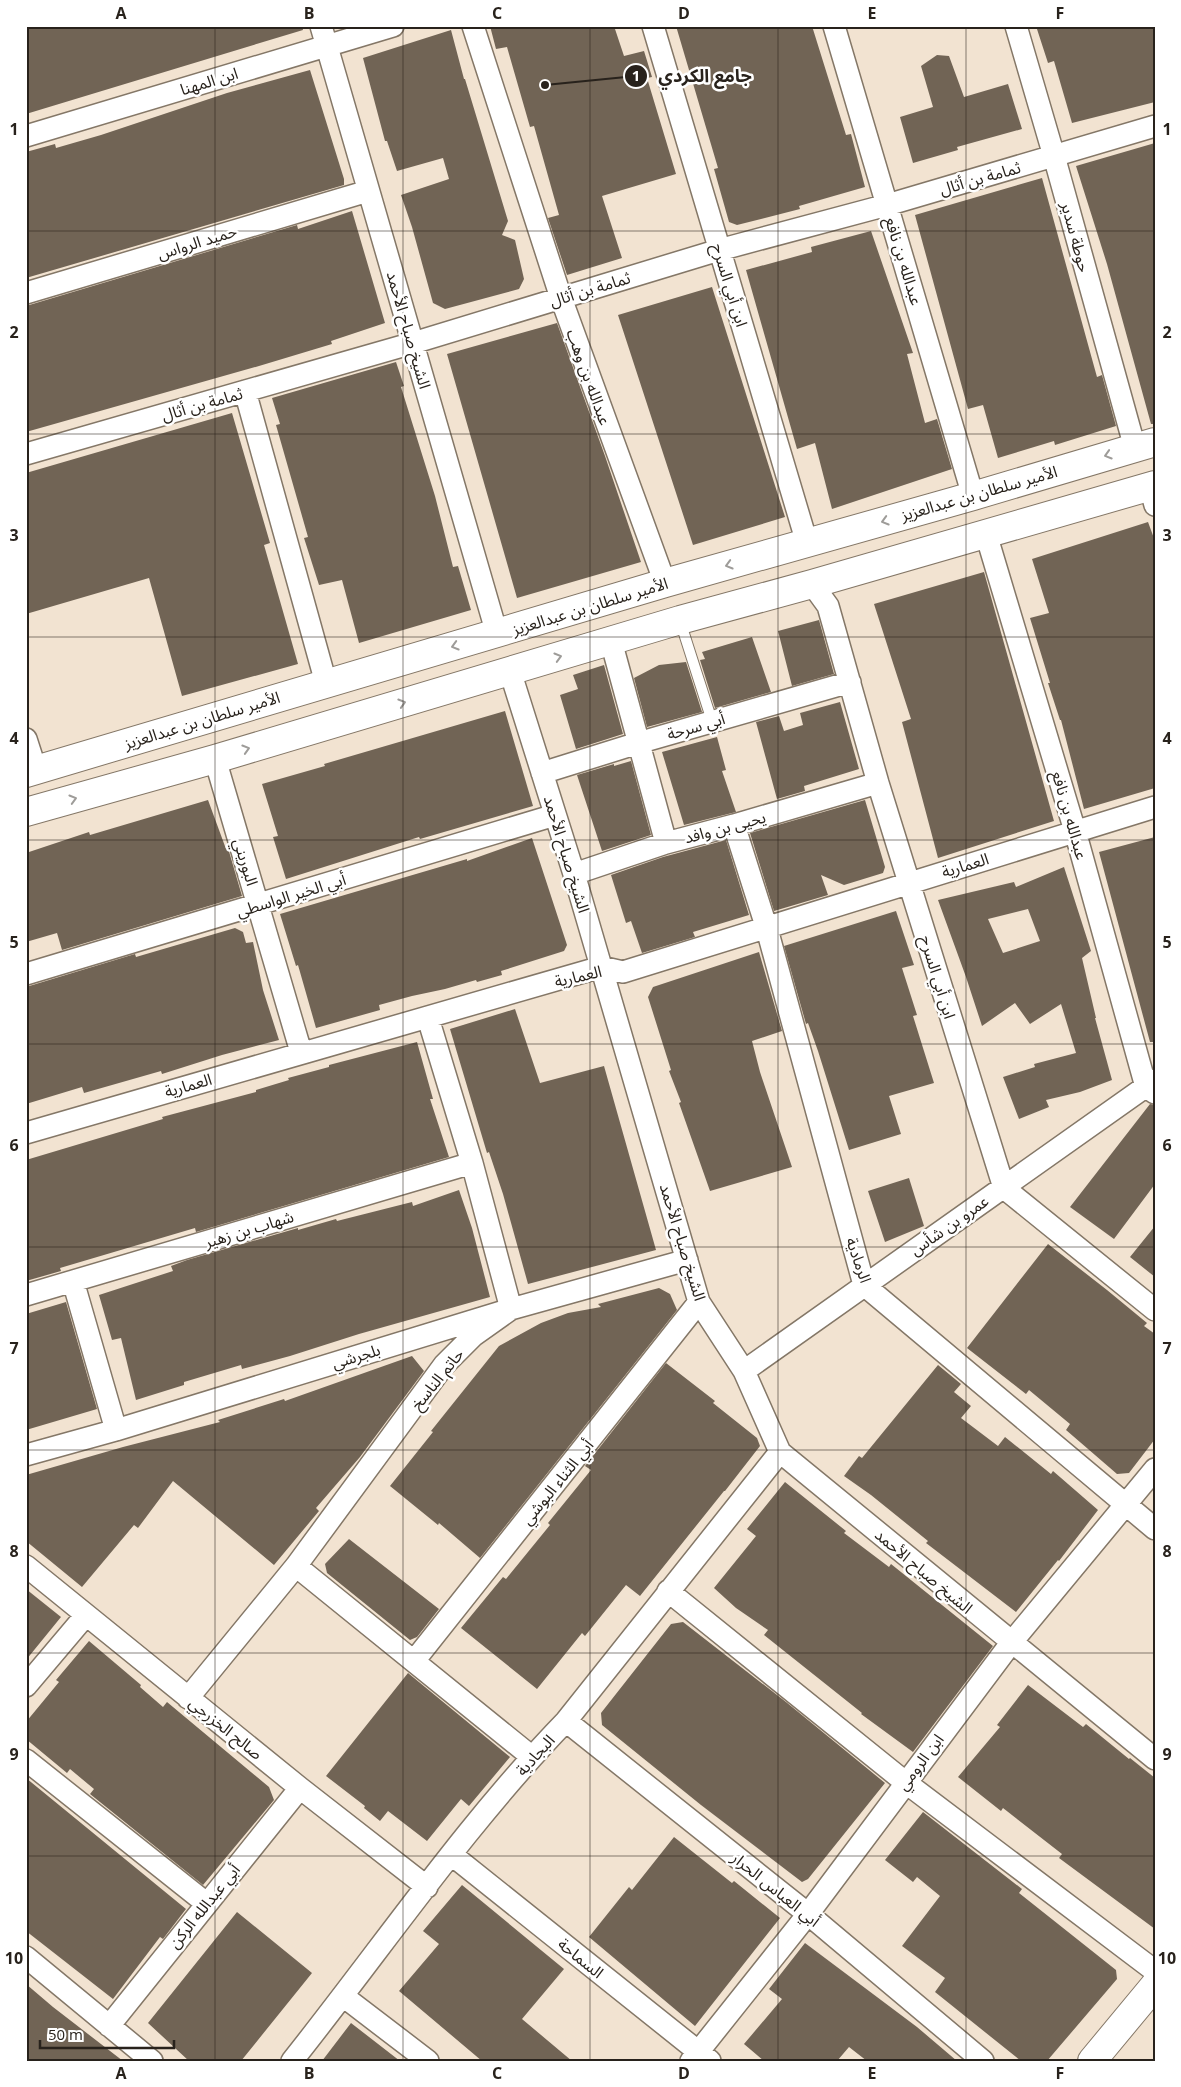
<svg xmlns="http://www.w3.org/2000/svg" width="1181" height="2087" font-family="'Open Sans','Noto Sans Arabic',sans-serif">
  <rect width="100%" height="100%" fill="#f2e3d1"/>
  <path fill="#716455" fill-rule="evenodd" d="M26,26h276l1,4 -277,84z
    M490,26h124l10,30 20,-5 8,26 -5,1 29,96 -74,22 20,62 -55,17 -19,-57 11,-3 -25,-89 -4,1 -23,-80 -11,2z
    M676,26h136l34,109 5,-1 14,53 -66,19 1,3 -63,16 -8,-3 -15,-53 4,-1z
    M1036,26h119v76l-83,21 -18,-62 -6,2z
    M451,30l13,49h1l43,142 -6,14 13,5 9,39 -5,10 -74,20 -12,-6 -21,-76 -11,-32 48,-16 -6,-21 -46,13 -10,-30h-2l-22,-83z
    M937,55l12,1 15,41 44,-13 14,45 -65,18 1,3 -45,13 -13,-46 33,-10 -12,-41z
    M310,70l34,109v6l-318,93v-126l29,-8 1,4 45,-13 126,-42z
    M1155,143v281h-4l-44,-160 -31,-98z
    M1042,178l55,199 5,-2 14,51 -61,19 -1,-4 -56,17 -15,-53 -15,4 -53,-194z
    M352,211l33,112 -54,18 1,3 -73,22 -233,66v-126l271,-81 1,4z
    M871,231l42,122 -6,1 18,69 12,-4 15,50 -120,40 -17,-66 -18,6 -51,-179 66,-18 -1,-5z
    M712,287l73,230 -92,28 -75,-230z
    M557,323l48,133 36,106 -124,36 -70,-244z
    M396,362l8,24 -3,1 34,109 18,71 5,-1 13,44 -112,33 -17,-63 -23,5 -15,-47 4,-1 -32,-112 4,-1 -8,-26z
    M232,413l38,130 -6,2 34,119 -116,32 -33,-118 -123,36v-141z
    M1148,522l7,19v247l-71,21 -23,-89h-1l-12,-37h2l-20,-65 19,-5 -17,-54z
    M984,572l70,249 -116,37 -36,-136 9,-3 -37,-115z
    M819,620l15,54 -42,12 -14,-55z
    M752,637l19,55 -56,16 -15,-48 5,-1 -3,-7z
    M686,662l16,50 -55,15 -13,-49 25,-13z
    M604,665l19,69 -47,15 -16,-54 18,-6 -5,-14z
    M840,702l19,67 -55,17 1,5 -28,8 -21,-77 23,-6 5,15 19,-6 -3,-12z
    M505,711l28,95 -113,33 -1,-2 -133,42 -13,-42 5,-1 -16,-52 63,-18 -1,-2z
    M717,737l9,33 -4,1 14,41 -52,13 -22,-73z
    M631,761l20,74 -49,16 -25,-76 37,-11v2z
    M208,800l18,49 2,-1 14,48 -180,54 -5,-17 -31,9v-89l63,-21 1,3z
    M865,800l20,67 -2,6 -39,12 -23,-10 7,20 -54,16 -24,-78z
    M1155,837v205h-5l-51,-190z
    M532,838l35,107 -3,6 -63,20 1,4 -25,7 -1,-2 -31,9 -33,7 -33,9 1,5 -64,18 -18,-63 -2,1 -16,-52 187,-55v2z
    M726,840l23,75 -56,17 2,5 -53,16 -11,-32 -5,2 -15,-48 52,-18z
    M1064,867l27,84 -9,7 14,60h-1l17,62 -32,12 -34,8 3,7 -30,12 -16,-42 32,-10 -1,-3 42,-11 -15,-49 -31,20 -15,-21 -33,23 -16,-49 -28,-77 76,-18 2,5zM1028,909l12,32 -37,12 -15,-34z
    M896,911l18,54 -12,3 15,47 -4,1 21,67 -45,13 12,38 -52,16 -31,-99 -10,-28 -2,1 -22,-78z
    M235,928l8,4 3,11 7,-1 10,48 16,50 -57,15 -60,19 -1,-3 -77,22 -2,-6 -56,17v-117l109,-33 1,3z
    M759,952l23,79 -30,10 8,31 32,95 -82,24 -31,-88 2,-1 -12,-31 2,-1 -23,-73 5,-10z
    M515,1009l25,74 64,-17 52,184 -128,34 -25,-90 -14,-42 -2,1 -37,-124z
    M417,1042l16,57h-3l19,58 -253,75 -1,-4 -135,40 1,3 -35,10v-121l137,-41 -1,-2 94,-25v-2l33,-10 -1,-2 41,-11v-2z
    M1150,1104l5,1v79l-41,55 -44,-32z
    M909,1178l15,48 -39,16 -17,-51z
    M459,1190l13,38 18,69 -131,37 -69,22 -48,13 -1,-4 -57,17v3l-48,15 -15,-62 -9,2 -13,-45 74,-24 -2,-5 16,-6 111,-32v2l38,-11 1,2 75,-19 1,4z
    M1155,1226v51l-25,-20z
    M1048,1244l59,46 40,33 -3,3 11,8v105l-26,34 -12,1 -51,-44 4,-6 -41,-34 -3,4 -59,-46z
    M659,1288l11,6 7,16 -197,248 -41,-35 -1,2 -48,-39 43,-54 -2,-1 68,-85 42,-23 27,-10 33,-6 -3,-3z
    M66,1302l31,107 -71,21v-116z
    M412,1356l12,15 -64,86 -44,51 3,3 -45,54 -101,-84 -35,47 -4,-3 -52,62 -56,-46v-66l97,-28 97,-25 -2,-2 66,-21 1,2z
    M666,1363l49,38 -2,2 44,35 3,8 -35,45h-1l-84,105 -14,-11 -41,51 -3,-3 -45,56 -76,-61 42,-51 3,2 44,-54 -2,-2 43,-53 -6,-4z
    M938,1365l23,19 -7,8 17,14 -10,12 37,28 7,-9 46,37 2,-3 45,39 -39,51 -1,-1 -42,52 -90,-69 2,-2 -57,-46 -27,-19 15,-20 3,2z
    M785,1482l61,49 -2,2 45,34 2,-3 102,82 -80,106 -52,-38 1,-1 -98,-78 4,-5 -32,-22 -22,-20 42,-52 -9,-7z
    M349,1539l90,70 -22,28 -7,3 -83,-67 -2,-9z
    M26,1589l35,28 -35,43z
    M683,1622l103,80 99,81 -77,96 -6,3 -101,-77 -99,-80 -1,-12 70,-89z
    M89,1641l52,44 -1,2 23,20 4,-5 102,85 5,13 -71,85 -113,-91 4,-5 -24,-20 -3,4 -41,-34v-17l33,-40 -3,-2z
    M408,1673l102,84 -41,49 -8,-7 -34,42 -39,-30 -8,10 -16,-13 1,-2 -39,-30z
    M1028,1685l55,42 3,-3 43,35 1,-1 25,20v151l-96,-71 3,-4 -59,-46 -2,3 -43,-34 42,-50 -3,-2z
    M26,1778l160,131 -23,30 -3,-2 -47,62 -87,-68z
    M923,1812l99,77 -3,4 97,77 1,9 -70,82h-26l-86,-69 10,-14 -43,-32 38,-50 -23,-19 -4,5 -28,-22z
    M674,1837l58,46 2,-2 46,37 -85,108 -106,-89 40,-50 3,3z
    M462,1885l102,84 -42,50 50,42h-90l-83,-70 40,-47 -16,-13z
    M237,1912l75,61 -71,88h-52l-41,-38z
    M805,1943l112,84 40,34h-90l-18,-14 -12,14h-73l-20,-17 38,-45 -13,-10z
    M26,1984l27,23 70,54h-97z
    M351,2023l49,38h-78z"/>
  <g fill="none" stroke-linecap="round" stroke-linejoin="round">
    <defs>
      <path id="lane" d="M680,621l32,100"/>
      <path id="street" d="M321,26l176,608
        M473,26l88,272 104,285
        M653,26l154,517
        M834,26l139,470
        M1016,26l38,130 81,292
        M26,136l367,-110
        M26,293l342,-102
        M245,391l81,292
        M26,454l387,-111 306,-93 168,-45 268,-79
        M1150,487l5,18
        M986,534l89,297 71,256 9,6
        M812,584l16,22 50,177 126,405 151,122
        M611,641l55,202
        M510,671l64,203 125,428 45,69 36,81 375,307
        M26,739l10,31
        M215,759l86,293
        M542,773l96,-30 212,-61
        M734,825l33,104 97,356 291,244
        M574,874l92,-31 68,-18 144,-42
        M26,974l529,-159
        M26,1133l575,-166 22,5 532,-165
        M73,1281l43,149
        M26,1295l446,-132
        M744,1371l411,-291
        M26,1455l90,-25 395,-121 176,-49
        M26,1566l274,222 127,99
        M296,1566l236,191
        M668,1591l237,191 250,189
        M414,1661l285,-359
        M26,1686l60,-71
        M188,1698l108,-132 148,-201 29,-29 38,-27 -39,-146 -44,-145
        M566,1721l242,193 175,147
        M26,1760l180,143
        M452,1855l258,206
        M26,1957l126,104
        M343,1996l85,65
        M109,2026l191,-238
        M292,2061c90,-113 174,-237 274,-340l214,-269
        M691,2061l117,-147 203,-271 144,-174"/>
      <path id="secondary" d="M26,773l639,-190 308,-87 182,-54
        M26,812l189,-53 465,-139 132,-36 343,-99
        M1092,2061l63,-76"/>
    </defs>
    <use href="#lane" stroke="#847767" stroke-width="12"/>
    <use href="#street" stroke="#847767" stroke-width="24"/>
    <use href="#secondary" stroke="#847767" stroke-width="30"/>
    <use href="#lane" stroke="#fff" stroke-width="10"/>
    <use href="#street" stroke="#fff" stroke-width="21"/>
    <use href="#secondary" stroke="#fff" stroke-width="28"/>
  </g>
  <defs><path id="oneway-chevron" d="M-2-3.5L2.5 0L-2 3.5" fill="none" stroke-width="1.6" stroke-linecap="round" stroke-linejoin="round" transform="scale(1.25)"/></defs>
  <g stroke="#9e9c99">
    <use href="#oneway-chevron" transform="translate(1108 455) rotate(163)"/>
    <use href="#oneway-chevron" transform="translate(885 521) rotate(164)"/>
    <use href="#oneway-chevron" transform="translate(729 565) rotate(164)"/>
    <use href="#oneway-chevron" transform="translate(455 646) rotate(164)"/>
    <use href="#oneway-chevron" transform="translate(558 657) rotate(-16)"/>
    <use href="#oneway-chevron" transform="translate(402 703) rotate(-17)"/>
    <use href="#oneway-chevron" transform="translate(246 749) rotate(-17)"/>
    <use href="#oneway-chevron" transform="translate(73 799) rotate(-16)"/>
  </g>
  <path fill="none" stroke="#28221c" stroke-width="1" stroke-opacity="0.55" d="M215,26v2035M403,26v2035M590,26v2035M778,26v2035M966,26v2035M26,231h1129M26,434h1129M26,637h1129M26,840h1129M26,1044h1129M26,1247h1129M26,1450h1129M26,1653h1129M26,1856h1129"/>
  <g text-anchor="middle" dominant-baseline="central" stroke-width="5" stroke-linejoin="round" paint-order="stroke">
    <g font-size="16" fill="#28221c" stroke="#fff">
      <text transform="translate(209 81) rotate(-17)">ابن المهنا</text>
      <text transform="translate(980 178) rotate(-16)">ثمامة بن أثال</text>
      <text transform="translate(1076 237) rotate(75)">حوطة سدير</text>
      <text transform="translate(197 242) rotate(-17)">حميد الرواس</text>
      <text transform="translate(904 261) rotate(73)">عبدالله بن نافع</text>
      <text transform="translate(730 285) rotate(73)">ابن أبي السرح</text>
      <text transform="translate(590 289) rotate(-17)">ثمامة بن أثال</text>
      <text transform="translate(409 330) rotate(74)">الشيخ صباح الأحمد</text>
      <text transform="translate(589 377) rotate(70)">عبدالله بن وهب</text>
      <text transform="translate(202 404) rotate(-16)">ثمامة بن أثال</text>
      <text transform="translate(979 493) rotate(-16)">الأمير سلطان بن عبدالعزيز</text>
      <text transform="translate(590 606) rotate(-17)">الأمير سلطان بن عبدالعزيز</text>
      <text transform="translate(202 720) rotate(-17)">الأمير سلطان بن عبدالعزيز</text>
      <text transform="translate(696 726) rotate(-16)">أبي سرحة</text>
      <text transform="translate(1070 815) rotate(74)">عبدالله بن نافع</text>
      <text transform="translate(725 827) rotate(-15)">يحيى بن وافد</text>
      <text transform="translate(567 854) rotate(73)">الشيخ صباح الأحمد</text>
      <text transform="translate(246 862) rotate(73)">البوريني</text>
      <text transform="translate(965 865) rotate(-17)">العمارية</text>
      <text transform="translate(291 895) rotate(-17)">أبي الخير الواسطي</text>
      <text transform="translate(578 976) rotate(-13)">العمارية</text>
      <text transform="translate(938 977) rotate(73)">ابن أبي السرح</text>
      <text transform="translate(188 1085) rotate(-16)">العمارية</text>
      <text transform="translate(949 1225) rotate(-35)">عمرو بن شأس</text>
      <text transform="translate(249 1229) rotate(-17)">شهاب بن زهير</text>
      <text transform="translate(683 1242) rotate(73)">الشيخ صباح الأحمد</text>
      <text transform="translate(859 1260) rotate(71)">الرمادية</text>
      <text transform="translate(356 1356) rotate(-17)">بلجرشي</text>
      <text transform="translate(437 1379) rotate(-51)">حاتم الناسخ</text>
      <text transform="translate(557 1482) rotate(-51)">أبي الثناء البوشي</text>
      <text transform="translate(924 1571) rotate(40)">الشيخ صباح الأحمد</text>
      <text transform="translate(226 1728) rotate(39)">صالح الخزرجي</text>
      <text transform="translate(535 1755) rotate(-48)">البجادية</text>
      <text transform="translate(920 1762) rotate(-53)">ابن الرومي</text>
      <text transform="translate(776 1889) rotate(39)">أبي العباس الحرار</text>
      <text transform="translate(204 1906) rotate(-51)">أبي عبدالله الركن</text>
      <text transform="translate(581 1958) rotate(39)">السماحة</text>
    </g>
  </g>
  <path fill="none" stroke="#28221c" stroke-width="2" d="M545 85L636 76"/>
  <g fill="#28221c" stroke="#fff" stroke-width="2">
    <circle cx="545" cy="85" r="5"/>
    <circle cx="636" cy="76" r="12"/>
  </g>
  <g font-size="15" text-anchor="middle" font-weight="bold" fill="#fff">
    <text x="636" y="81">1</text>
  </g>
  <g font-size="18" text-anchor="middle" font-weight="bold" fill="#28221c" stroke="#fff" stroke-width="5" stroke-linejoin="round" paint-order="stroke">
    <text x="705" y="82">جامع الكردي</text>
  </g>
  <rect width="1181" height="2087" fill="none" stroke="#ffffff" stroke-width="55"/>
  <path d="M40 2040v8h134v-8" fill="none" stroke="#28221c" stroke-width="2.5"/>
  <text x="48" y="2040" font-size="15" fill="#28221c" stroke="#ffffff" stroke-width="4" paint-order="stroke">50 m</text>
  <rect x="28" y="28" width="1126" height="2032" fill="none" stroke="#28221c" stroke-width="2"/>
  <g font-size="16" text-anchor="middle" font-weight="bold" fill="#28221c">
    <text x="121" y="19">A</text>
    <text x="309" y="19">B</text>
    <text x="497" y="19">C</text>
    <text x="684" y="19">D</text>
    <text x="872" y="19">E</text>
    <text x="1060" y="19">F</text>
    <text x="14" y="135">1</text>
    <text x="1167" y="135">1</text>
    <text x="14" y="338">2</text>
    <text x="1167" y="338">2</text>
    <text x="14" y="541">3</text>
    <text x="1167" y="541">3</text>
    <text x="14" y="744">4</text>
    <text x="1167" y="744">4</text>
    <text x="14" y="948">5</text>
    <text x="1167" y="948">5</text>
    <text x="14" y="1151">6</text>
    <text x="1167" y="1151">6</text>
    <text x="14" y="1354">7</text>
    <text x="1167" y="1354">7</text>
    <text x="14" y="1557">8</text>
    <text x="1167" y="1557">8</text>
    <text x="14" y="1760">9</text>
    <text x="1167" y="1760">9</text>
    <text x="14" y="1964">10</text>
    <text x="1167" y="1964">10</text>
    <text x="121" y="2079">A</text>
    <text x="309" y="2079">B</text>
    <text x="497" y="2079">C</text>
    <text x="684" y="2079">D</text>
    <text x="872" y="2079">E</text>
    <text x="1060" y="2079">F</text>
  </g>
</svg>
